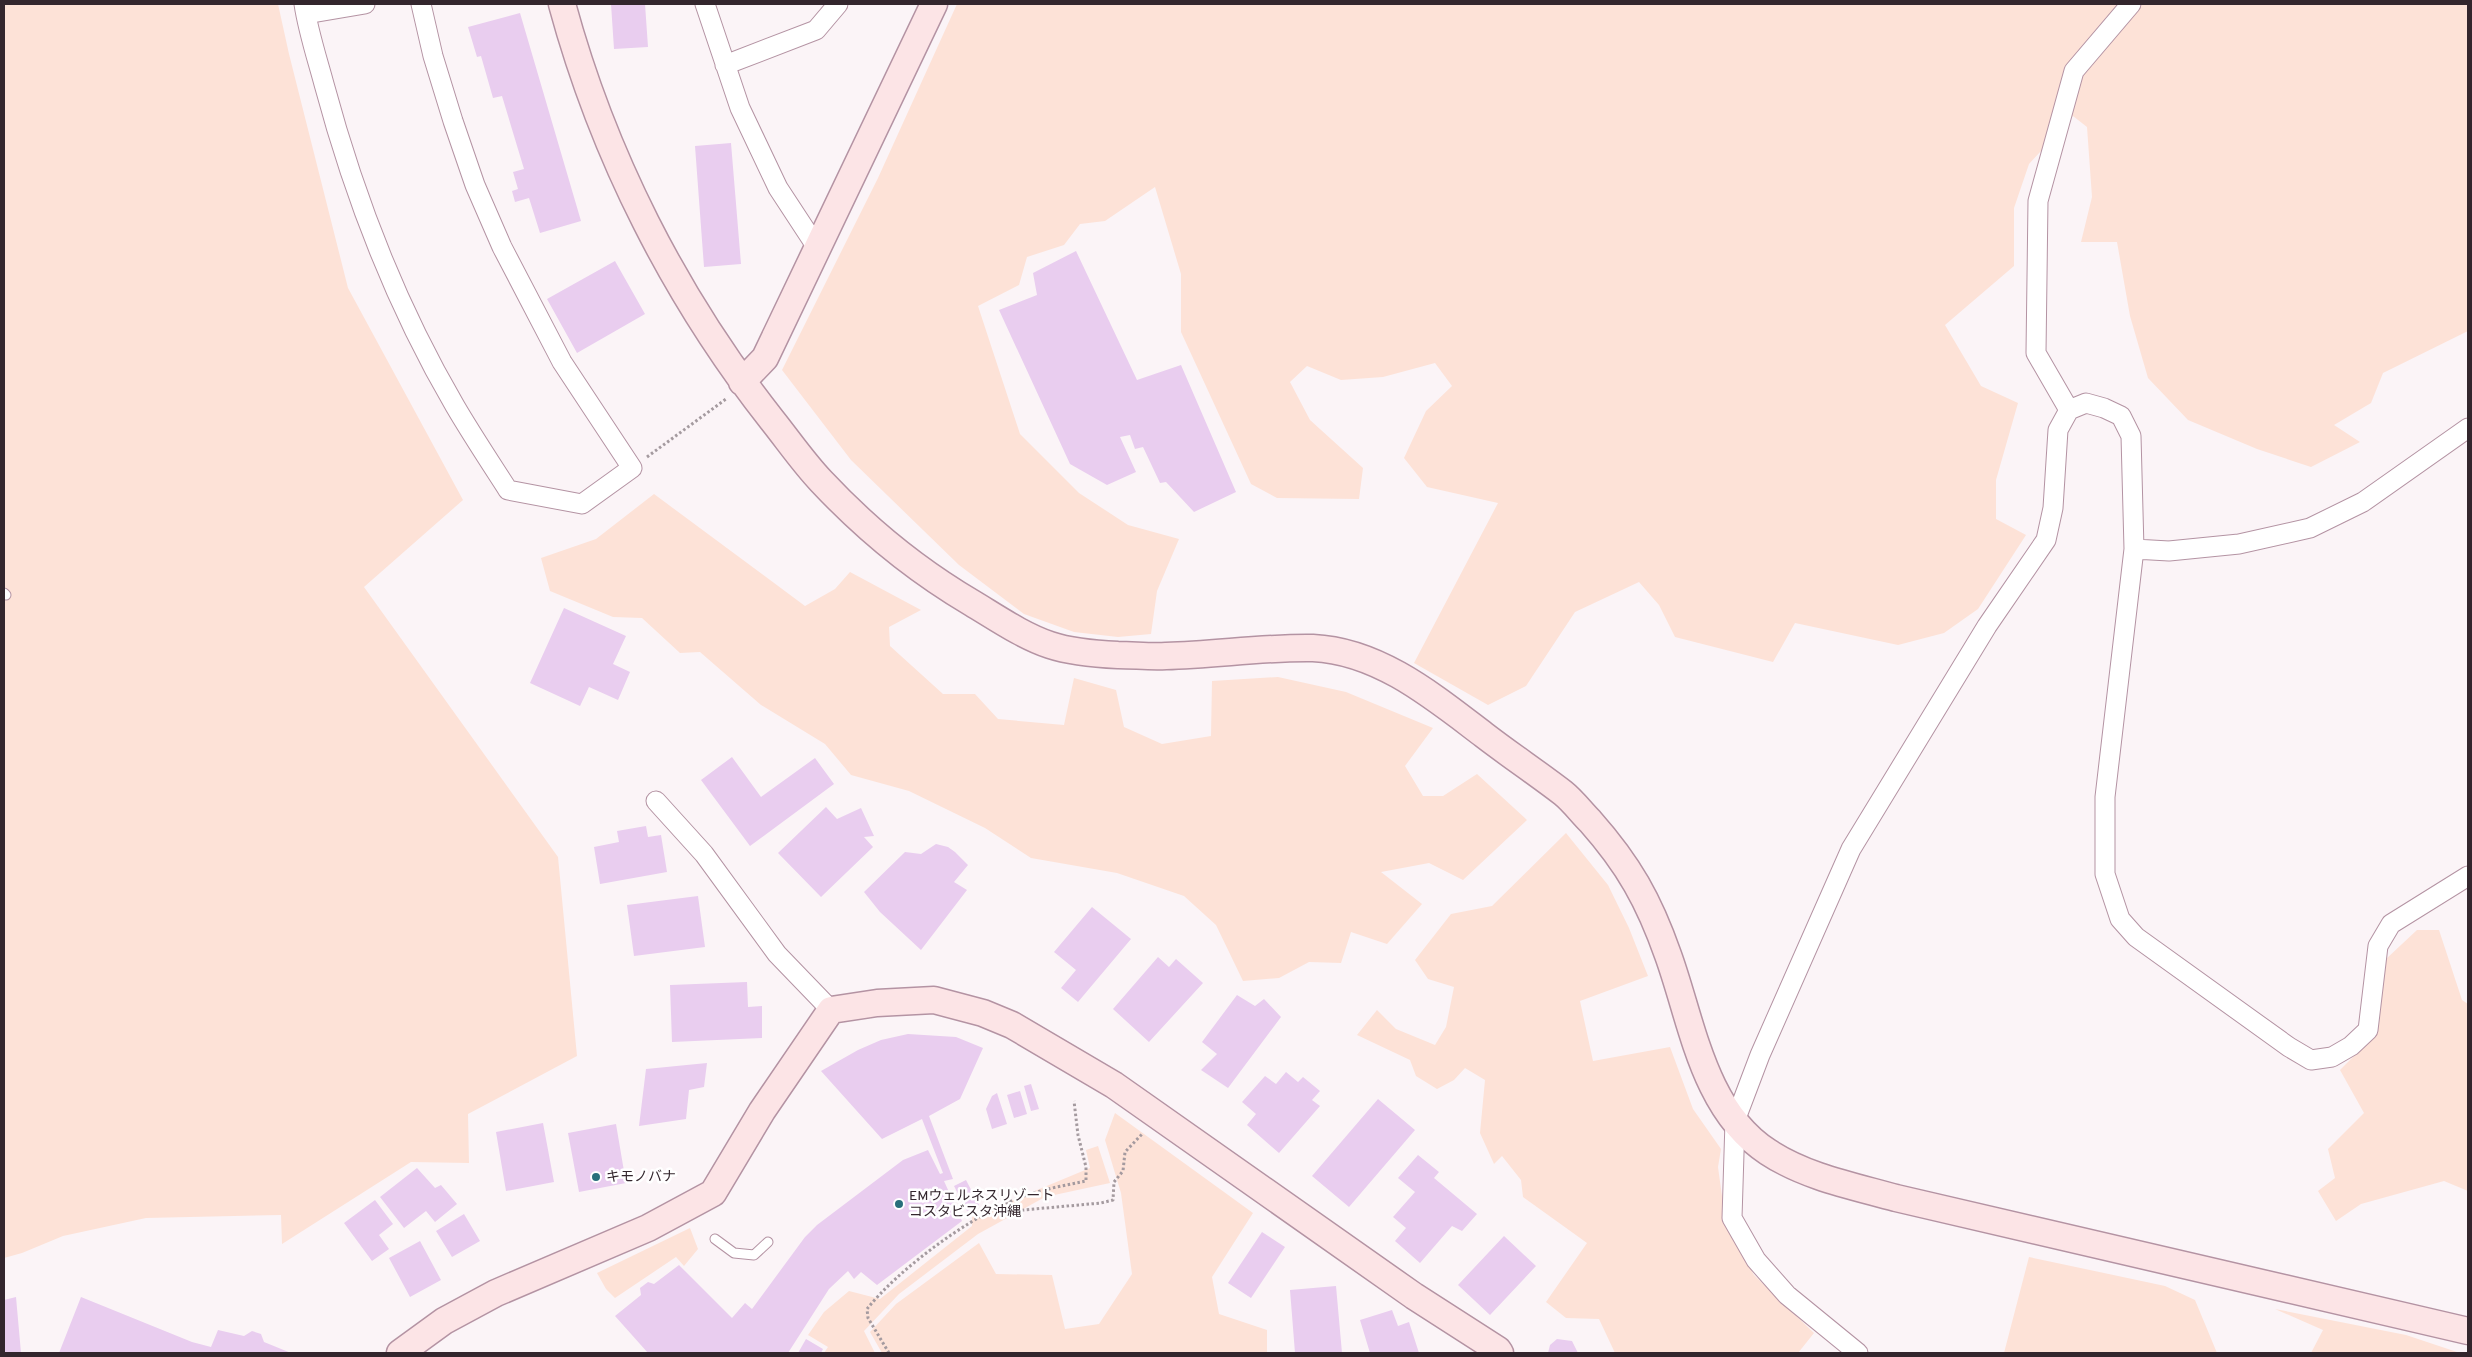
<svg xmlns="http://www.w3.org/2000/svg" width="2472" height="1357" font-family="Overpass,'Noto Sans JP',sans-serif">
  <rect width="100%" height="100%" fill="#fbf4f7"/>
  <path fill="#fde2d7" d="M4,4h274l11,50 59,234 115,212 -99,87 194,270 19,199 -109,58 1,49 -58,-1 -129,82 -1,-29 -135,3 -83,18 -41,17 -18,5z
    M957,4h1511v327l-85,42 -12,30 -37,22 26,17 -49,25 -54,-18 -69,-29 -40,-42 -18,-62 -13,-74h-36l11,-45 -5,-70 -14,-11 -44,48 -15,44v58l-69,59 36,61 37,17 -22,77v39l30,16 -48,74 -34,24 -46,12 -103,-22 -22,39 -98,-25 -16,-32 -20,-23 -64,30 -49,74 -38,19 -74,-42 84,-160 -71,-16 -23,-29 22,-47 26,-25 -17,-23 -52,14 -42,3 -34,-14 -17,16 20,38 53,48 -4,31 -82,-1 -26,-14 -70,-152v-58l-26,-87 -50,34 -25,3 -16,21 -37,12 -8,28 -41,21 42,128 59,59 49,32 51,14 -22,52 -6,43 -33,3 -44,-5 -50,-18 -65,-49 -108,-105 -69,-90 96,-192z
    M654,494l151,112 30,-17 15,-17 71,38 -32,17 1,19 53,48h32l23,25 66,6 10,-47 42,12 8,37 38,17 49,-8 1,-55 66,-4 68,15 87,36 -28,38 18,30h20l34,-22 50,46 -64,60 -34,-17 -48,9 41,32 -35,40 -36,-12 -10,31 -32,-1 -30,16 -36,3 -27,-56 -32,-29 -67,-23 -86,-15 -46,-30 -76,-37 -58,-16 -26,-31 -64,-39 -61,-53 -20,1 -38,-35 -29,-1 -63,-26 -9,-33 55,-19z
    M1566,833l42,52 21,43 19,48 -68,25 13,60 77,-14 23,62 28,40 -3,18 8,58 28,50 60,58 -16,20h-183l-16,-34 -33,-1 -20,-16 41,-59 -64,-46 -2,-17 -19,-24 -8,8 -14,-31 5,-53 -20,-12 -11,12 -17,9 -21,-13 -6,-16 -53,-25 20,-25 19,19 39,16 11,-18 8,-40 -26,-8 -13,-19 36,-46 41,-8z
    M2417,930h22l23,70 6,4v187l-24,-10 -83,23 -25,17 -18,-30 17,-13 -7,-29 36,-36 -24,-43 32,-32 14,-79z
    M1115,1113l138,100 -41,64 7,37 48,16v23h-385l-12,-21 26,-28 83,-61 17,31 56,1 13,54 34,-5 33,-50 -11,-81 -16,-53z
    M1098,1146l12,37 -65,14 -67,37 -79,60 -35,37 11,22h-51l4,-6 -20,-12 16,-23 25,-21 31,8 92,-73v-9l118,-49 -4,-18z
    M690,1228l8,21 -14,17 -8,-9 -61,41 -9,-9 -9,-16z
    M2029,1257l136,29 30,14 22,53h-213z
    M2275,1309l131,26 54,18h-149l12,-23z"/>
  <path fill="#e9cdef" d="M611,4h34l3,43 -34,2z
    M520,13l61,208 -41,12 -11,-35 -14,4 -3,-11 6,-2 -5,-17 11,-3 -22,-73 -9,2 -12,-42 -4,1 -9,-30z
    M731,143l10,121 -37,3 -9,-121z
    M1076,251l61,129 44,-15 55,127 -42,20 -28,-30 -6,1 -17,-36 -8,2 -5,-14 -10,2 16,35 -29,13 -37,-21 -71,-154 38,-15 -4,-22z
    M615,261l30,53 -68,39 -30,-54z
    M564,608l62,28 -13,28 17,8 -12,28 -29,-13 -9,19 -50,-23z
    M732,757l29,40 54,-39 19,26 -84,62 -49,-66z
    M826,807l11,12 24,-11 13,28 -10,1 9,10 -52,50 -43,-44z
    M646,826l2,11 13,-2 6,37 -67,12 -6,-37 25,-5 -2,-11z
    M936,844l12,3 7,5 13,13 -14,17 13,8 -46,60 -41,-38 -16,-20 41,-40 16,2z
    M698,896l7,51 -71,9 -7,-51z
    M1092,907l39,32 -53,63 -17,-14 15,-18 -22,-18z
    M1158,957l11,10 7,-8 27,24 -54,59 -36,-33z
    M747,982l1,25 14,-1v32l-90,4 -2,-57z
    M1237,995l18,11 9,-7 17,18 -53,71 -27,-18 16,-16 -15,-12z
    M908,1034l48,3 27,11 -23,51 -31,17 24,63 -9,2 18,40 -85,64 -16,-13 -7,7 -6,-8 -19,18 -41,64h-140l-33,-37 26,-21 -1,-7 8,-6 6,2 25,-19 53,53 13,-15 7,6 53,-72 12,-12 86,-65 25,-10 12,24 3,-1 -21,-54 -40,20 -61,-68 37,-21 23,-10z
    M707,1063l-3,24 -15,3 -3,29 -47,7 7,-57z
    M1286,1072l12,10 5,-5 17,14 -8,9 8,6 -41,47 -32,-28 9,-11 -14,-12 23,-26 11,8z
    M1031,1084l8,25 -8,2 -7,-25z
    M1020,1091l7,23 -13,4 -7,-23z
    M997,1093l10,31 -15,5 -6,-20 6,-13z
    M1378,1099l37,31 -66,77 -37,-31z
    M543,1123l11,59 -48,9 -10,-59z
    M616,1124l10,59 -47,9 -11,-59z
    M1418,1155l21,17 -5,6 43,36 -15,17 -10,-5 -32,37 -25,-22 11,-13 -13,-11 22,-25 -17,-14z
    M417,1168l18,20 6,-3 16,19 -22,18 -9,-11 -22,17 -24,-31z
    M966,1180l13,25 -12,6 -13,-25z
    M375,1200l18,24 -14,11 10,14 -17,12 -28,-38z
    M464,1214l16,27 -28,16 -16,-26z
    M1262,1232l23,15 -34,51 -23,-15z
    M1504,1236l32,30 -46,49 -32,-30z
    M420,1241l21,39 -31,17 -21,-39z
    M1336,1286l6,67h-47l-5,-63z
    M16,1297l5,56h-17v-53z
    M81,1297l111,45 19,5 7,-17 26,6 8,-5 9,3 3,8 27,11h-232z
    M1392,1310l6,16 11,-4 10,31h-49l-10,-33z
    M806,1339l17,10 -2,4h-23z
    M1557,1339l15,2 6,12h-30l2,-8z"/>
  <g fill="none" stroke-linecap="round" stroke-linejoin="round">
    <defs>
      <path id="lane" d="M4,593l2,2
        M715,1239l19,14 20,2 14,-13"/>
      <path id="street" d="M304,4c4,27 13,54 20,80 30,112 73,223 131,322 17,29 35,56 53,84l74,14 50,-36 -70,-106 -60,-115 -27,-62 -22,-64 -20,-65 -12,-52
        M705,4l35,104 38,80 40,61
        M306,14l59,-10
        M725,65l91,-35 22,-26
        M2069,410l-33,-57 2,-152 36,-130 57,-67
        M2134,549l35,2 70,-7 71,-16 53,-26 105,-74
        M656,801l48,53 73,100 54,56
        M1858,1353l-71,-58 -31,-35 -24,-42 3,-97 25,-66 91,-206 136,-223 59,-86 7,-32 5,-78 11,-20 17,-7 18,5 17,8 10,20 3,113 -29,248v77l15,45 16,18 153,110 22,13 21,-3 19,-11 17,-16 10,-84 13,-22 77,-48"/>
      <path id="secondary" d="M562,4c41,151 113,293 210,416 16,20 31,42 49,61 44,47 95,89 151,122 25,15 51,33 78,42 21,7 45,9 68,10 16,0 32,2 48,1 49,-1 98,-9 147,-8 66,3 121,49 171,87 26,20 53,38 79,58 10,8 18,19 27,28 39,44 59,80 78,134 24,66 35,155 100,197 38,25 85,34 128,46l572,133
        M742,382l23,-24 169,-354
        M400,1353l44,-32 52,-28 152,-65 65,-35 49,-82 69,-101 46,-7 57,-3 49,13 29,12 102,60 300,211 84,54 2,3"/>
    </defs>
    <use href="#lane" stroke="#b493a3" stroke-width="11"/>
    <use href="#street" stroke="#b493a3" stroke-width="21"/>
    <use href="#secondary" stroke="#b493a3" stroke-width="29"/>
    <path stroke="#a49a9f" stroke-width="3" stroke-dasharray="2.5 2.5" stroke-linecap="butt" d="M647,457l79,-58
      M1010,1201l2,10 89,-8 12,-3 1,-18 9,-11 2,-19 18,-19
      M889,1353l-21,-35 -1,-9c31,-39 96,-87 142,-107 24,-11 52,-16 77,-21v-14l-8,-32 -4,-34"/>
    <use href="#lane" stroke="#fff" stroke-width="9"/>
    <use href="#street" stroke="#fff" stroke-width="19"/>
    <use href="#secondary" stroke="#fce4e6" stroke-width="26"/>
  </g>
  <g fill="#286f7b" stroke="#fff" stroke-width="2">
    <circle cx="596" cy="1177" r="5"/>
    <circle cx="899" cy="1204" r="5"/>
  </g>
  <g text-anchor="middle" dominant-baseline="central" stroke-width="5" stroke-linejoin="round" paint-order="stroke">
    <g font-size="14" fill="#33262d" stroke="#fff" text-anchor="start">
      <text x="606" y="1177">キモノバナ</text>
      <text x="909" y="1196">EMウェルネスリゾート<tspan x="909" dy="16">コスタビスタ沖縄</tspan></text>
    </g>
  </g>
  <rect width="2472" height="1357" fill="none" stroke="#33262d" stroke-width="10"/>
</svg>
